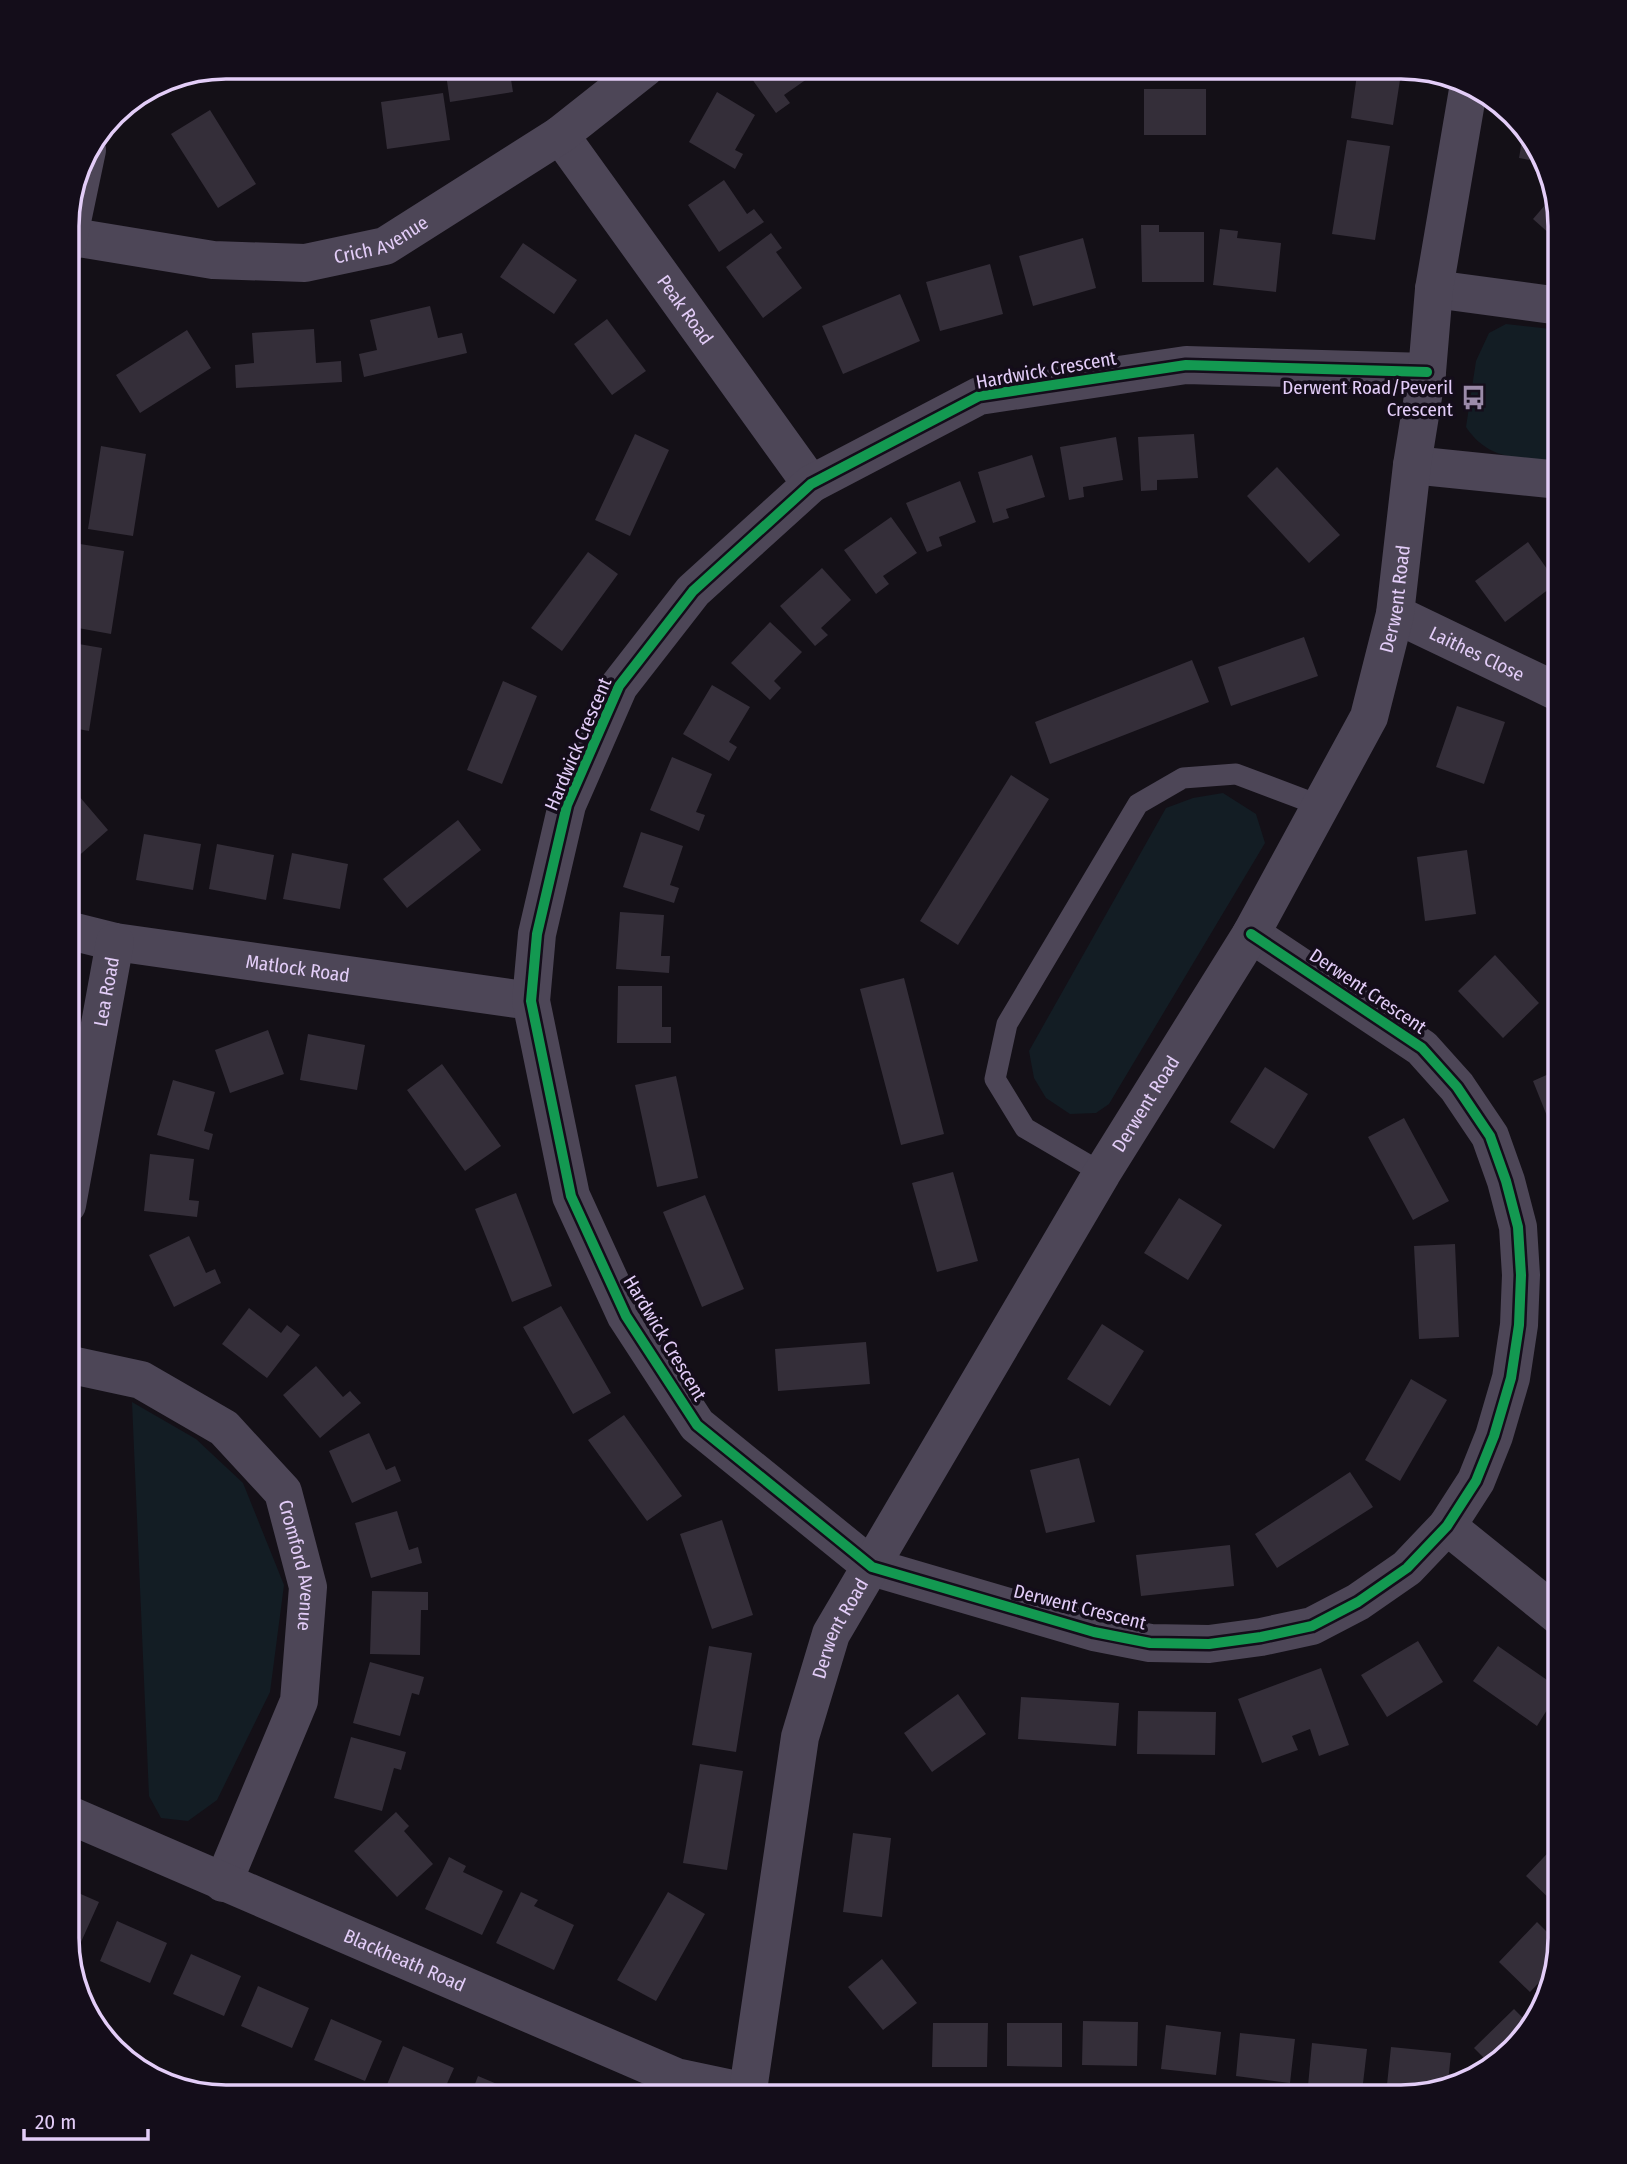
<svg xmlns="http://www.w3.org/2000/svg" width="1627" height="2164" font-family="'Fira Sans Condensed',sans-serif">
  <rect width="100%" height="100%" fill="#141017"/>
  <path fill="#131d24" d="M1506,324l54,6v131c-38,-4 -70,2 -94,-34l10,-66 13,-28z
    M1223,793l33,21 9,29 -156,261 -13,9 -26,1 -24,-16 -12,-20 -5,-27 137,-243 27,-10z
    M132,1402l64,37 47,44 41,102 -14,107 -53,108 -29,21 -27,-3 -12,-22z"/>
  <path fill="#342e39" d="M445,67h64l4,25 -63,10z
    M748,67h66l3,5 -33,23 6,8 -14,10 -31,-44z
    M1358,67h44l-9,58 -42,-7z
    M1144,89h62v46h-62z
    M717,92l38,23 -20,35 8,4 -8,15 -46,-27z
    M443,93l7,47 -63,9 -6,-47z
    M210,110l46,74 -38,24 -47,-74z
    M1524,129l10,9 7,24 -22,-4z
    M1347,140l43,6 -15,94 -43,-6z
    M724,180l23,34 7,-5 10,13 -45,30 -31,-47z
    M1552,197l8,29v17l-27,-24z
    M1141,225h18v7h45v50h-62z
    M1220,229l18,2 -1,7 44,5 -5,49 -63,-7z
    M771,233l11,15 -6,4 26,36 -39,30 -37,-51z
    M1083,238l13,50 -63,18 -14,-50z
    M523,243l54,37 -23,34 -54,-37z
    M990,264l13,50 -63,17 -14,-49z
    M900,294l20,47 -77,33 -21,-48z
    M430,306l8,32 24,-5 5,20 -103,24 -5,-23 18,-4 -7,-30z
    M607,319l39,52 -34,24 -38,-51z
    M314,329l2,34 25,-2 1,21 -106,6 -1,-23 19,-2 -2,-30z
    M187,330l24,38 -71,45 -24,-38z
    M635,434l34,16 -39,86 -35,-16z
    M1194,434l4,44 -41,2v10l-16,1 -3,-54z
    M1116,437l7,43 -40,7 1,10 -15,3 -9,-53z
    M101,446l45,8 -13,82 -45,-7z
    M1032,455l13,42 -39,12 3,9 -16,5 -15,-51z
    M1277,467l63,68 -31,28 -62,-67z
    M960,481l16,41 -37,15 3,9 -15,6 -21,-49z
    M891,517l26,36 -34,23 6,8 -13,10 -32,-44z
    M1528,542l29,41 -52,39 -30,-41z
    M80,544l44,7 -13,83 -44,-8z
    M588,552l30,22 -56,77 -31,-23z
    M822,568l29,32 -30,28 7,7 -13,11 -35,-40z
    M770,622l32,30 -28,29 7,7 -11,12 -39,-37z
    M1304,637l14,39 -87,30 -13,-39z
    M67,642l35,6 -13,83 -22,-4z
    M1192,660l17,42 -159,62 -15,-42z
    M503,681l34,15 -35,88 -35,-14z
    M712,685l38,22 -21,35 8,5 -8,14 -46,-27z
    M1457,706l48,16 -21,62 -48,-17z
    M672,757l40,17 -16,38 9,3 -6,16 -49,-21z
    M1011,775l38,24 -91,146 -38,-24z
    M67,782l41,48 -34,30 -7,-8z
    M458,820l23,30 -74,58 -24,-29z
    M641,832l42,14 -13,39 9,3 -5,15 -51,-16z
    M144,834l57,10 -8,46 -57,-10z
    M217,844l57,11 -8,45 -57,-11z
    M1467,850l9,64 -51,7 -8,-64z
    M292,853l56,11 -8,45 -57,-10z
    M620,912l44,3 -3,41h9l-1,17 -53,-4z
    M1495,955l44,48 -36,35 -45,-47z
    M904,978l40,156 -43,11 -41,-156z
    M618,986h44v41h9v16h-54z
    M268,1030l16,44 -54,19 -15,-43z
    M308,1034l57,11 -8,45 -57,-10z
    M442,1064l59,82 -36,25 -58,-81z
    M1265,1067l43,27 -34,55 -44,-27z
    M1560,1069v71l-3,1 -24,-60z
    M676,1076l22,102 -41,9 -22,-102z
    M173,1080l42,12 -11,39 9,3 -4,16 -52,-15z
    M1404,1118l45,83 -36,19 -45,-83z
    M150,1154l44,5 -5,41 10,1 -2,16 -53,-6z
    M953,1172l25,89 -41,11 -25,-89z
    M516,1193l36,93 -40,16 -37,-93z
    M705,1195l39,94 -42,18 -39,-95z
    M1179,1198l43,27 -34,55 -44,-27z
    M189,1236l17,37 9,-4 6,14 -47,24 -25,-52z
    M1455,1244l4,93 -40,2 -5,-93z
    M561,1306l50,87 -38,21 -50,-87z
    M249,1308l32,25 6,-8 13,10 -33,43 -45,-34z
    M1102,1324l42,27 -34,55 -43,-27z
    M866,1342l4,42 -92,7 -3,-42z
    M316,1366l27,31 7,-6 11,12 -41,35 -37,-43z
    M1411,1379l36,21 -47,81 -35,-21z
    M624,1415l58,81 -35,25 -59,-81z
    M369,1433l17,37 9,-4 6,15 -49,22 -23,-52z
    M1079,1458l16,64 -49,11 -16,-63z
    M1560,1462v29l-9,-4z
    M1350,1472l23,35 -96,61 -22,-34z
    M397,1511l12,39 9,-3 4,16 -51,15 -16,-55z
    M722,1520l31,95 -41,14 -32,-95z
    M1230,1545l4,41 -93,10 -5,-41z
    M372,1591l56,1v18h-7l-1,45 -50,-1z
    M1418,1641l25,41 -56,35 -26,-42z
    M709,1646l43,7 -16,99 -44,-7z
    M1498,1646l62,43 -23,37 -64,-45z
    M370,1662l54,15 -5,18 -7,-2 -12,43 -47,-13z
    M1321,1668l28,77 -30,11 -9,-27 -18,7 6,14 -36,13 -24,-64z
    M958,1694l28,40 -54,38 -28,-39z
    M1021,1697l98,6 -3,43 -98,-7z
    M1138,1711l78,1 -1,43 -78,-1z
    M351,1737l55,15 -5,18 -7,-2 -12,43 -48,-13z
    M700,1764l43,7 -16,99 -44,-7z
    M396,1812l13,14 -5,5 29,33 -36,33 -43,-46z
    M853,1833l38,5 -9,79 -39,-5z
    M1560,1840v63l-3,3 -31,-30z
    M449,1857l17,9 -3,6 40,19 -21,44 -57,-26z
    M67,1888l32,14 -18,40 -14,-7z
    M521,1892l17,8 -4,6 40,19 -20,45 -58,-27z
    M668,1892l37,22 -49,87 -39,-21z
    M117,1921l50,22 -17,40 -50,-22z
    M1537,1922l22,22 -7,25 -22,23 -31,-30z
    M191,1954l50,22 -17,40 -51,-22z
    M882,1959l35,44 -34,27 -35,-43z
    M258,1986l51,22 -17,40 -51,-22z
    M1514,2009l17,17 -38,41 -19,-19z
    M331,2019l51,22 -17,40 -51,-21z
    M1083,2021l55,1 -1,44 -55,-1z
    M933,2023h55l-1,44h-55z
    M1007,2023h55v44l-55,-1z
    M1166,2025l55,7 -5,43 -55,-6z
    M1240,2033l55,6 -5,44 -54,-7z
    M1312,2043l55,6 -5,43 -54,-6z
    M403,2046l51,22 -13,29h-30l-25,-10z
    M1391,2047l60,6 -3,30 -42,13 -20,-2z
    M478,2076l50,21h-58z"/>
  <g fill="none" stroke-linecap="round" stroke-linejoin="round">
    <path stroke="#4d4657" stroke-width="21" d="M1102,1173l-77,-45 -30,-49 12,-55 131,-220 45,-26 53,-4 85,32"/>
    <g stroke="#4d4657" stroke-width="38">
      <path id="s1" d="M560,135l251,349"/>
      <path id="s2" d="M67,236l146,24 92,3 80,-17 175,-111 86,-68"/>
      <path d="M67,245l20,-95"/>
      <path d="M1434,289l126,17"/>
      <path d="M1412,465l148,15"/>
      <path id="s3" d="M1395,614l165,79"/>
      <path id="s4" d="M67,930l48,12 416,59"/>
      <path d="M1251,934l171,114 35,39 33,49 16,45 12,46 3,48 -2,50 -8,53 -17,58 -18,45 -29,45 -40,42 -49,34 -46,24 -51,11 -52,7 -59,-1 -56,-11 -222,-65 -175,-142 -71,-109 -55,-120 -40,-195 6,-67 30,-129 52,-119 74,-95 118,-107 168,-88 207,-31 241,7"/>
      <path id="s5" d="M67,1205l48,-263"/>
      <path id="s6" d="M67,1364l74,16 83,48 59,64 25,95 -9,114 -76,182"/>
      <path d="M1447,1526l113,91"/>
      <path id="s7" d="M67,1814l609,263 71,15"/>
      <path id="s8" d="M747,2097l53,-360 31,-103 271,-461 149,-239 118,-217 26,-103 17,-149 15,-93 7,-83 35,-205"/>
    </g>
    <defs>
      <path id="cycleway" d="M1251,934l171,114 35,39 33,49 16,45 12,46 3,48 -2,50 -8,53 -17,58 -18,45 -29,45 -40,42 -49,34 -46,24 -51,11 -52,7 -59,-1 -56,-11 -222,-65 -175,-142 -71,-109 -55,-120 -40,-195 6,-67 30,-129 52,-119 74,-95 118,-107 168,-88 207,-31 241,7"/>
    </defs>
    <use href="#cycleway" stroke="#140d1a" stroke-width="15"/>
    <use href="#cycleway" stroke="#139951" stroke-width="10"/>
  </g>
  <defs>
    <symbol id="bus-bare" viewBox="-9 -9 18 18"><path d="M-5-6H5V4H4V6H2V4H-2V6H-4V4H-5ZM-3.5-4V0h7V-4ZM-3.5 1.2v1.5H-2V1.2ZM2 1.2v1.5H3.5V1.2Z" fill="#9b8ba9" stroke="#140d1a" stroke-width="2.5" paint-order="stroke"/></symbol>
  </defs>
  <g fill-rule="evenodd">
    <use href="#bus-bare" x="1456" y="380" width="35" height="35"/>
  </g>
  <g text-anchor="middle" dominant-baseline="central" stroke-width="7" stroke-linejoin="round" paint-order="stroke">
    <g font-size="19" fill="#e3cdf8" stroke="#140d1a">
      <text stroke="none"><textPath href="#s2" startOffset="320">Crich Avenue</textPath></text>
      <text stroke="none"><textPath href="#s1" startOffset="215">Peak Road</textPath></text>
      <text transform="translate(1046 370) rotate(-10)">Hardwick Crescent</text>
      <text stroke="none"><textPath href="#s8" startOffset="1656">Derwent Road</textPath></text>
      <text stroke="none"><textPath href="#s3" startOffset="91">Laithes Close</textPath></text>
      <text transform="translate(578 744) rotate(-67)">Hardwick Crescent</text>
      <text stroke="none"><textPath href="#s4" startOffset="234">Matlock Road</textPath></text>
      <text stroke="none"><textPath href="#s5" startOffset="217">Lea Road</textPath></text>
      <text transform="translate(1368 991) rotate(34)">Derwent Crescent</text>
      <text stroke="none"><textPath href="#s8" startOffset="1088">Derwent Road</textPath></text>
      <text transform="translate(665 1338) rotate(59)">Hardwick Crescent</text>
      <text stroke="none"><textPath href="#s6" startOffset="334">Cromford Avenue</textPath></text>
      <text transform="translate(1080 1607) rotate(14)">Derwent Crescent</text>
      <text stroke="none"><textPath href="#s8" startOffset="480">Derwent Road</textPath></text>
      <text stroke="none"><textPath href="#s7" startOffset="368">Blackheath Road</textPath></text>
    </g>
    <g font-size="19" fill="#e3cdf8" stroke="#140d1a" text-anchor="end">
      <text x="1453" y="387">Derwent Road/Peveril<tspan x="1453" dy="22">Crescent</tspan></text>
    </g>
  </g>
  <path d="M0 0H1627V2164H0ZM226 79H1401A147 147 0 0 1 1548 226V1938A147 147 0 0 1 1401 2085H226A147 147 0 0 1 79 1938V226A147 147 0 0 1 226 79Z" fill="#140d1a" fill-rule="evenodd"/>
  <path fill="none" stroke="#e3cdf8" stroke-width="3.5" d="M226 79H1401A147 147 0 0 1 1548 226V1938A147 147 0 0 1 1401 2085H226A147 147 0 0 1 79 1938V226A147 147 0 0 1 226 79Z"/>
  <path d="M24 2129v10h124v-10" fill="none" stroke="#e3cdf8" stroke-width="3.5"/>
  <text x="35" y="2129" font-size="21" fill="#e3cdf8" stroke="#140d1a" stroke-width="5" paint-order="stroke">20 m</text>
</svg>
